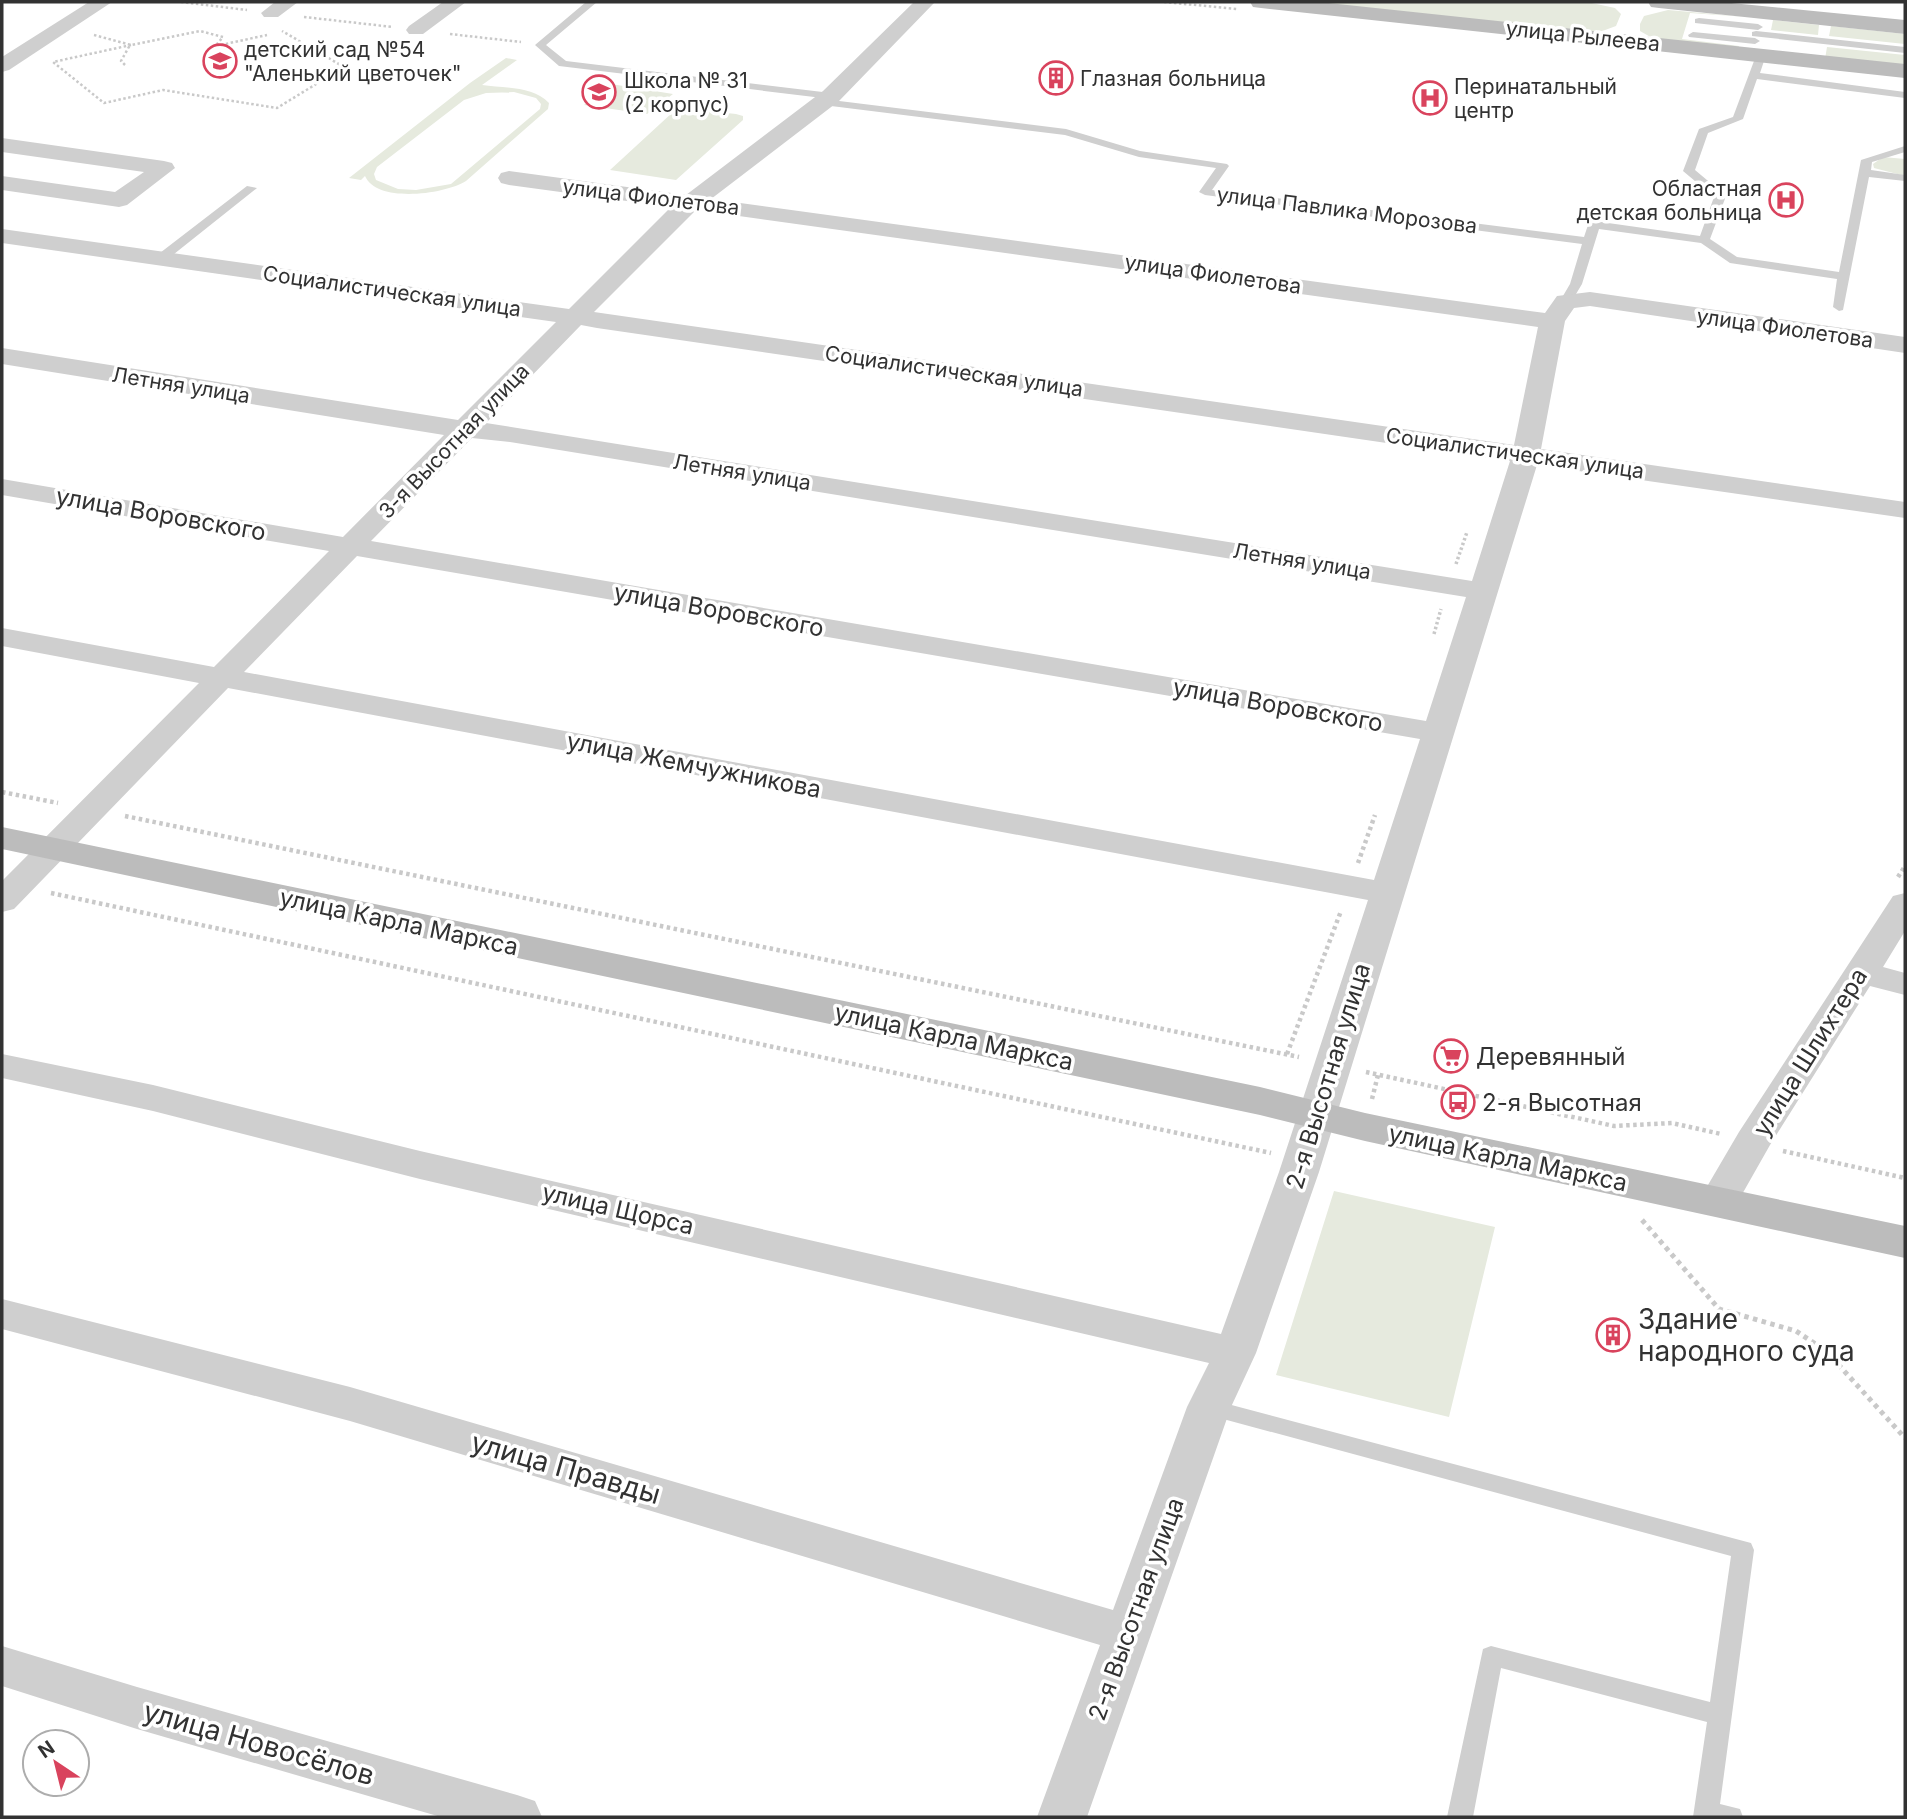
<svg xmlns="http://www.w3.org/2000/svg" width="1907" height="1819" font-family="Inter,sans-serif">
  <rect width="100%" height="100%" fill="#fff"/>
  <path fill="#e6eade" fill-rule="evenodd" d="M1285,2h302l28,6 6,6 -5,12 -19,7h-25z
    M1668,10l79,7 -57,-4 -8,26 57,7 -1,3 -84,-10 -14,-8v-7l4,-8z
    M1773,20l46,5 -1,10 -47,-5z
    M1831,26l74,8v10l-76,-8z
    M1827,47l78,8v12l-80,-8z
    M506,58l11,2 -35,25c21,3 51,1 67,18l-1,6 -82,72c-20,13 -89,23 -101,-5l-4,4 -12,-2 121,-95zM514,92l22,6 5,6 -1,5 -89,75 -35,6 -18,-1 -22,-9 -2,-6 3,-7 87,-67 22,-7z
    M611,84l62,10 -26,20 -63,-9z
    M681,108l55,6 7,2v4l-67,60 -66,-10 63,-58z
    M1883,157l22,2v17l-31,-8 -1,-4z
    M1334,1191l161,36 -46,190 -173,-42z"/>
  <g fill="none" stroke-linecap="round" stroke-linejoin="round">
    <path stroke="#c9c9c9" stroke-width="2.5" stroke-dasharray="2.5 2.5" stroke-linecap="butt" d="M181,2l66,8
      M1164,2l73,7
      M304,17l89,10
      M450,34l71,8
      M94,35l37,10 69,-14 23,6 -6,7
      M131,45l-78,17 51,41 59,-13 114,18 67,-41 -62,-36
      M216,46l51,-11
      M125,65l-4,-4 9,-16"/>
    <path stroke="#c9c9c9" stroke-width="3.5" stroke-dasharray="2.5 2.5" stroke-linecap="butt" d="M1456,564l11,-32
      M1434,634l7,-25"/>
    <path stroke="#c9c9c9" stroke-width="4.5" stroke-dasharray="3.5 3.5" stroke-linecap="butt" d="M2,792l56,11
      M125,816l1174,241
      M1358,863l17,-48
      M1898,877l7,-11
      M51,893l1220,260
      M1287,1054l54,-143
      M1366,1072l248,54 58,-3 49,11
      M1372,1099l6,-24
      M1783,1151l122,27"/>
    <path stroke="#c9c9c9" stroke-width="5" stroke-dasharray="4.5 4.5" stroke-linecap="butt" d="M1642,1220l77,89 77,22 30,20 79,87"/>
    <path fill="#cfcfcf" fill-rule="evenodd" d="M586,2h11l-51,43 20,16 265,32 5,3 -5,3 -272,-33 -24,-21z
      M1699,18l59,6 5,3 -5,3 -63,-7v-4z
      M1756,31l149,16v6l-153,-17v-4z
      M1693,32l62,6 5,3 -5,3 -66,-7 -1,-2z
      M1757,53l9,2 -6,18 145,19v6l-148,-19 -14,40 -35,14 -13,37 31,26 -16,43 27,18 102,15 22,-112 44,-14v6l-33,10 -1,8 34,5v6l-36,-4 -26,133 -4,1 -6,-4 4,-28 -107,-16 -29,-20 -102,-14 -17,55 -12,20 -4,1 -6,-4 10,-17 12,-40 -377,-49 -6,-3 17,-24 -77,-11 -74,-22 -242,-30 -5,-3 5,-3 243,30 74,22 87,13 2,2 -17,24 372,47 4,-12 6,-4 106,15 14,-39 -31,-26 16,-42 34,-12z
      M247,186l10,2 -93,74h-8v-6z
      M1209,1399l542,144 3,7 -34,254 20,5 3,8h-50l14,-95 -206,-54 -28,149h-26l36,-168 8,-3 219,56 21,-146 -530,-143 -3,-6 3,-6z"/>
    <path fill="#cfcfcf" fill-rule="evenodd" d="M89,2h23l-103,68 -7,2v-15z
      M275,2h23l-20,15h-14l-3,-4z
      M443,2h23l-43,32h-14l-3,-4 3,-4z
      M914,2h21l-96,99 -128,98 834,114 12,-17 33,-4 315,45v16l-315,-47 -16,2 -9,13 -24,128 364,53v16l-368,-53 -218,707 -63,181 -25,54 -144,410h-50l63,-172 -750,-224 -348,-92v-30l348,88 763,223 74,-203 22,-44 -789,-184 -267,-68 -151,-33v-24l151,31 267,66 801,183 58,-162 89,-272 -1140,-212 -214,221 -12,3v-31l197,-198 -197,-37v-18l212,39 115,-116 -327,-56v-16l341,58 101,-102 -442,-71v-16l456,72 98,-98 -554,-79v-14l567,80 102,-102 -162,-22 -8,-2 -3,-5 3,-5 8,-2 177,24 137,-104zM696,210l842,117 -24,118 -920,-133zM581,325l16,3 913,133 -38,120 -986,-158zM472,438l38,4 956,155 -40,124 -1055,-180zM357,556l1063,183 -46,141 -1130,-208z
      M2,138l162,23 8,2 3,5 -48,37 -8,2 -117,-17v-14l113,16 29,-20 -142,-20z
      M1905,893v38l-22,36 22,6v22l-35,-9 -100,159 -38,67 -14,4 -14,-4 -6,-10 41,-70 154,-236z
      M2,1646l135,41 380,108 18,6 7,16h-101l-304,-88 -135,-43z"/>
    <path fill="#bcbcbc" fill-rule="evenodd" d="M1250,2h69l586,62v14l-644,-70 -8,-1z
      M1648,2h73l184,18v14l-246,-26 -8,-1z
      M2,827l1258,260 105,26 540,113v32l-540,-117 -105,-26 -1258,-266z"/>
  </g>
  <defs>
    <symbol id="school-ring" viewBox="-11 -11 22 22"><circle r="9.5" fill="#fff" stroke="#d9435d" stroke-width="1.5"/><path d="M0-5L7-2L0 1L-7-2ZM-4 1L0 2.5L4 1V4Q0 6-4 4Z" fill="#d9435d"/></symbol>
    <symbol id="building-ring" viewBox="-11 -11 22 22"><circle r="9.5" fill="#fff" stroke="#d9435d" stroke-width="1.5"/><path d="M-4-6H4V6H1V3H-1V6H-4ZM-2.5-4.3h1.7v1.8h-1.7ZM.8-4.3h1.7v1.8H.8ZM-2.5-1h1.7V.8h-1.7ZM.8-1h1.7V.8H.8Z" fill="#d9435d"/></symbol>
    <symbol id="hospital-ring" viewBox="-11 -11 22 22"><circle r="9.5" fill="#fff" stroke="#d9435d" stroke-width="1.5"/><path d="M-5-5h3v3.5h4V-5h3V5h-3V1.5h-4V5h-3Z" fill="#d9435d"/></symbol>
    <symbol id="supermarket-ring" viewBox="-11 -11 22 22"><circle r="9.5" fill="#fff" stroke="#d9435d" stroke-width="1.5"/><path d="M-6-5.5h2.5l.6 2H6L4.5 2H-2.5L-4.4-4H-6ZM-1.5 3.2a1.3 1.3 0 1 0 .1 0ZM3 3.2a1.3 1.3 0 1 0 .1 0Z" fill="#d9435d"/></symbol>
    <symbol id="bus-ring" viewBox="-11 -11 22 22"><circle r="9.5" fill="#fff" stroke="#d9435d" stroke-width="1.5"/><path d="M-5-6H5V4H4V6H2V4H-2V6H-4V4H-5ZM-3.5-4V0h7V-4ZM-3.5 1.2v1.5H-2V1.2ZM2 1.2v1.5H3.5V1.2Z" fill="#d9435d"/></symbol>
  </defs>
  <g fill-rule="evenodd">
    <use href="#school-ring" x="201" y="42" width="38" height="38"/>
    <use href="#building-ring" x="1037" y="59" width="38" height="38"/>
    <use href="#school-ring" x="580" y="73" width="38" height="38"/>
    <use href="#hospital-ring" x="1411" y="79" width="38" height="38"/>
    <use href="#hospital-ring" x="1767" y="181" width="38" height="38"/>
    <use href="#supermarket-ring" x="1432" y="1037" width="38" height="38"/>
    <use href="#bus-ring" x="1439" y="1083" width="38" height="38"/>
    <use href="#building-ring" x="1594" y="1316" width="38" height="38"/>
  </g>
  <g text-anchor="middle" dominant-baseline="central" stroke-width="7" stroke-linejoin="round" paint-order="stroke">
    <g font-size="21" fill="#323232" stroke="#fff">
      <text transform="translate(1583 36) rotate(6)">улица Рылеева</text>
      <text transform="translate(651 197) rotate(7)">улица Фиолетова</text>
      <text transform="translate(1347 210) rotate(7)">улица Павлика Морозова</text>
      <text transform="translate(1213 274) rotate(8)">улица Фиолетова</text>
      <text transform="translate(392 291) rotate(8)">Социалистическая улица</text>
      <text transform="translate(1785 328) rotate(8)">улица Фиолетова</text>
      <text transform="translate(954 371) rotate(8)">Социалистическая улица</text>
      <text transform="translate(181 385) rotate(9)">Летняя улица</text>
      <text transform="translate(454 441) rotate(-46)">3-я Высотная улица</text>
      <text transform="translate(1515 453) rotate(8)">Социалистическая улица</text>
      <text transform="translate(742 472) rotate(9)">Летняя улица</text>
      <text transform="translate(1302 561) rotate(9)">Летняя улица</text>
    </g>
    <g font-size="21" fill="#323232" stroke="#fff" text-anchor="start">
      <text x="244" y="49">детский сад №54<tspan x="244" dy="24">"Аленький цветочек"</tspan></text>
      <text x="1080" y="78">Глазная больница</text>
      <text x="624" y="80">Школа № 31<tspan x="624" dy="24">(2 корпус)</tspan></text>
      <text x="1454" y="86">Перинатальный<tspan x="1454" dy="24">центр</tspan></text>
      <text x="1762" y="188" text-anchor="end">Областная<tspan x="1762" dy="24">детская больница</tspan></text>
    </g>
    <g font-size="24" fill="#323232" stroke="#fff">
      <text transform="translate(161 514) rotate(10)">улица Воровского</text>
      <text transform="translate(719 610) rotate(10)">улица Воровского</text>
      <text transform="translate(1278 705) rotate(10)">улица Воровского</text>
      <text transform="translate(694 765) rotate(11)">улица Жемчужникова</text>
      <text transform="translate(399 922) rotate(12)">улица Карла Маркса</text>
      <text transform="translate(954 1037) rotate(12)">улица Карла Маркса</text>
      <text transform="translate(1810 1052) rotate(-58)">улица Шлихтера</text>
      <text transform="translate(1328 1076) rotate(-73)">2-я Высотная улица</text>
      <text transform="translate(1508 1158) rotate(12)">улица Карла Маркса</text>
      <text transform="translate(618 1209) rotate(13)">улица Щорса</text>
      <text transform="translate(1136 1609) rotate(-70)">2-я Высотная улица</text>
    </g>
    <g font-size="24" fill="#323232" stroke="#fff" text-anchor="start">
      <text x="1476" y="1056">Деревянный</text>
      <text x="1482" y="1102">2-я Высотная</text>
    </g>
    <g font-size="28" fill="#323232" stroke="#fff" text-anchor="start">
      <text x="1638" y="1319">Здание<tspan x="1638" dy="32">народного суда</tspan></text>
    </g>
    <g font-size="28" fill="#323232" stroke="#fff">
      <text transform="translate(566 1468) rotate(16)">улица Правды</text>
      <text transform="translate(259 1743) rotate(16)">улица Новосёлов</text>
    </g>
  </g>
  <rect width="1907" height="1819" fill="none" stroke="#323232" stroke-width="7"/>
  <g transform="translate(56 1763) rotate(325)"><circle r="33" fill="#ffffff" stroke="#adadad" stroke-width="2"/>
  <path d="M0-5L12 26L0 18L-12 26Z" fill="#d9435d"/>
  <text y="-10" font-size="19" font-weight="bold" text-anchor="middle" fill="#323232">N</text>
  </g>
</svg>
